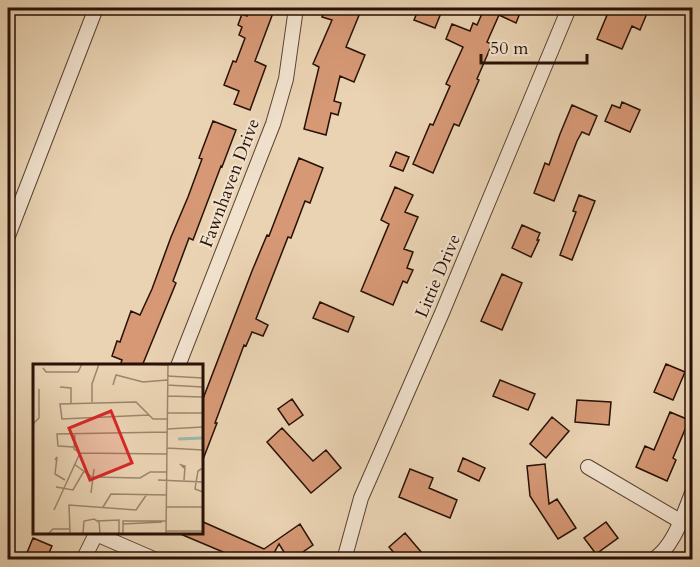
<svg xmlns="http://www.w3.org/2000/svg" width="700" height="567" font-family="Cardo,serif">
  <rect width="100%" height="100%" fill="#ead3b3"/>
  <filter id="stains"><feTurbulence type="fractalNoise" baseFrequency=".00333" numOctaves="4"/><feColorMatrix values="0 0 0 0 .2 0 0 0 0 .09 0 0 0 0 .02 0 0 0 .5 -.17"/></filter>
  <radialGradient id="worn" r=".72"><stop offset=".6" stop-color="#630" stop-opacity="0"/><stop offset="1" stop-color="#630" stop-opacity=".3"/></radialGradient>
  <path fill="#d69875" stroke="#271106" stroke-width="1.5" d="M250,8h8l15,5 -18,48 11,5 -16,44 -16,-6 5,-13 -15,-6 9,-24 3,1 9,-24 -6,-3 3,-8 -4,-2 4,-11 5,2z
    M325,8h37l-16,39 19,8 -11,27 -14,-6 -6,25 7,2 -3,12 -7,-2 -5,22 -22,-6 15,-62 -6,-3 19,-44 -10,-3z
    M419,8h24l-8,20 -21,-8z
    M480,8h42l-6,15 -17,-8 -12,27 5,2 -15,35 2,1 -20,46 -5,-2 -21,49 -20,-9 17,-40 3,1 17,-39 -4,-2 17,-37 -17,-8 6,-15 18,7 3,-8 4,2 7,-16z
    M610,8h29l9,3 -8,19 -8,-4 -10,23 -25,-10z
    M622,102l18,8 -10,22 -25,-11 7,-16 8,3z
    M572,105l25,11 -8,19 -7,-3 -5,9 -23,60 -20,-8 11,-30 4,2 11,-31z
    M213,121l23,9 -14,37 -1,-1 -28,74 -4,-2 -16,43 3,2 -34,83h-22l2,-6 -10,-4 5,-15 3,1 11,-31 9,4 12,-26 19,-52 17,-40 14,-38 -3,-1z
    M396,152l13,5 -6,14 -13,-5z
    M299,158l24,10 -13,35 -5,-2 -14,37 -3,-1 -32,82 12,6 -5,11 -11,-4 -6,14 -2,-1 -29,78h2l-15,39h-1v-58l51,-133 15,-36 2,1z
    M395,187l18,8 -8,17 13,5 -14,32 9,3 -6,16 6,2 -6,13 -4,-2 -10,24 -32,-14 28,-67 -8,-4z
    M579,195l16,6 -23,59 -12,-5 16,-43 -3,-1z
    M522,225l18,8 -3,7h2l-8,17 -19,-9z
    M502,274l20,9 -20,47 -21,-9z
    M320,302l34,15 -6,15 -35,-14z
    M666,364l19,8 -12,28 -19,-8z
    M500,380l35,14 -7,16 -35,-14z
    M292,399l11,16 -14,10 -11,-16z
    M577,400l34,2 -2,23 -34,-3z
    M670,412l19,8 -16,38 3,2 -9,21 -31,-14 9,-21 9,4z
    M552,417l17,14 -23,27 -16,-14z
    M282,428l31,33 13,-11 15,18 -30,25 -44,-51z
    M463,458l22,10 -6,13 -21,-10z
    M545,464l4,40 8,-5 19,29 -18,11 -28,-43 -3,-30z
    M410,469l23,9 -4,10 28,12 -7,18 -51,-21z
    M201,521l63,28 36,-25 13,21 -22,15h-2l-10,-16 -5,9 14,7h-46l-64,-27 23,-1z
    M606,522l12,16 -22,16 -12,-16z
    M405,533l23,27h-40l7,-6 -6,-7z
    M33,538l19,8 -6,14h-22z"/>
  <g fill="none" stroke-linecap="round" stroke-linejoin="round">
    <defs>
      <path id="minor" d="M8,236l88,-228
        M178,366l95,-242 13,-45 10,-71
        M588,467l92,54 12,5
        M96,534l60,26
        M83,560l14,-28
        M344,560l17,-62 81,-185 127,-305
        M652,560c21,-11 32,-47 40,-67"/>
    </defs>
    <use href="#minor" stroke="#584231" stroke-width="16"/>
    <use href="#minor" stroke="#f1e2ce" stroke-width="14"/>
  </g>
  <g text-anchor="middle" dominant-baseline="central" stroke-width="4.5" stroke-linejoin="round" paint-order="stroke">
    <g font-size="18" fill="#271106" stroke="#f1e2ce">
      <text transform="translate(230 183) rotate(-69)">Fawnhaven Drive</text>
      <text transform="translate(438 276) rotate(-67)">Littie Drive</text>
    </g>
  </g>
  <g transform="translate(33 364)">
    <rect width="170" height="170" fill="#ead3b3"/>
    <path fill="none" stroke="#98b8ab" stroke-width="3" d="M145,75l25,-1"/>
    <path fill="none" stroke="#9c856e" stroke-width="1.5" d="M115,0l20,1M10,4l3,4h32l4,-8M134,12l36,2M80,21l3,-10 27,7 24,-2M134,21l36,2M27,23l11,1v15M135,32l35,1M59,38v-18l7,-20M134,49h36M116,51l-87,4 -2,-15 76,-2 17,17h14M0,60l6,-6v-29M134,65l36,-2M42,70l-1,15 6,4M41,83l-16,-1 -1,-12 110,-2M134,84l36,2M22,96l2,-3 -2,17 10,6M41,100l18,13 48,1 10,-6h17M151,104l-3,-3 4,1 -1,14M170,104l-5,3 -3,18 8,3M125,116l45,2M23,123l17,3 11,-19M58,129l3,-24M70,143l8,-13 56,1M134,143h36M21,146l26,-57 87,1M64,157l22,-1v13M90,160l39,-2M133,167h37M16,169l4,-4h17M37,169l-1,-28 67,5 11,-16M50,169l1,-12 10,-2 5,3 1,11M90,169v-12h43M133,169l2,-169"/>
    <path fill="#d62828" fill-opacity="0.15" stroke="#d62828" stroke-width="3" d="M78,47l21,52 -42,17 -21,-52z"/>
    <rect width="170" height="170" fill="none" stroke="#271106" stroke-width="3"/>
  </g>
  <rect width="700" height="567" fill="none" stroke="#ead3b3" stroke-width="30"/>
  <rect x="9" y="9" width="682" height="549" fill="none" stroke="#271106" stroke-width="3"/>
  <rect x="15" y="15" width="670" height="537" fill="none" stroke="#271106" stroke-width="1.5"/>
  <path d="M481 54v9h106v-9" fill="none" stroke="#271106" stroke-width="3"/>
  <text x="490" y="54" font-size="18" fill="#271106" stroke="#f1e2ce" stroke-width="4.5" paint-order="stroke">50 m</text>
  <rect width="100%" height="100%" filter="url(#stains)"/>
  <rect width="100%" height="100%" fill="url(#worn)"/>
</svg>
